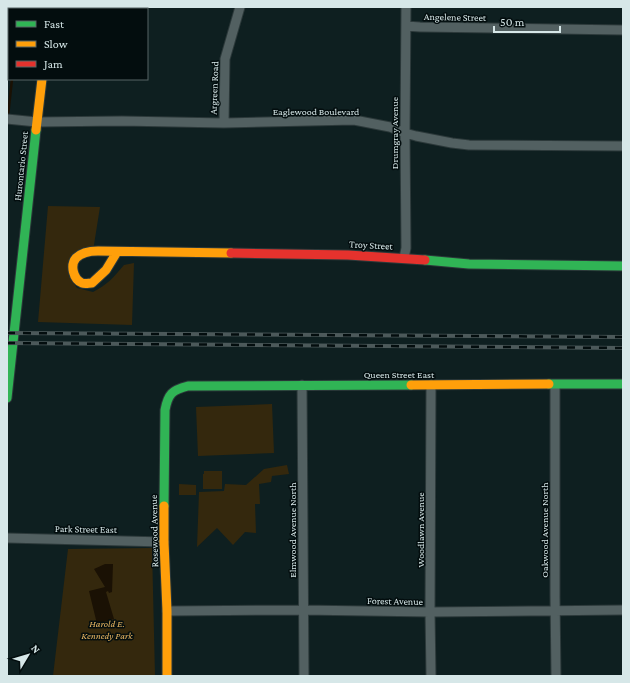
<svg xmlns="http://www.w3.org/2000/svg" width="630" height="683" font-family="'Crimson Pro',serif">
  <rect width="100%" height="100%" fill="#0e1f20"/>
  <path fill="#34280d" d="M48,206l52,1 -7,44 -6,-1 -18,26 8,12 16,4c14,-7 21,-15 31,-27l10,-2 -2,62 -94,-3z
    M272,404l2,49 -76,3 -2,-49z
    M287,465l2,9 -17,2 -1,6 -12,2 1,20h-5l1,29 -11,-1 -12,13 -16,-17 -20,19 2,-55 25,-1 1,-7 21,1 18,-16z
    M204,471h18v18h-19v-15h1z
    M179,484l17,1v10h-17z
    M152,548l3,128h-102l15,-127z"/>
  <path fill="#1a1104" d="M105,564h8l-1,28 -3,1 -1,-2 -2,1 8,27 -17,5 -8,-33 16,-4 -11,-18z"/>
  <g fill="none" stroke-linecap="round" stroke-linejoin="round">
    <path stroke="#1a1104" stroke-width="2.5" d="M20,9l1,-2
      M8,116l4,-37"/>
    <defs>
      <path id="street" d="M406,26l14,1 203,3
        M7,37h2
        M7,119l30,3 85,-1 102,2 130,-3 36,7 15,6 11,3 36,7 17,2 154,1
        M224,123l1,-64 15,-52
        M404,258l2,-10 -1,-115 1,-126
        M302,385l2,291
        M431,385l-1,227 1,64
        M555,385v211l1,80
        M7,538l157,4
        M167,611l136,-1 127,2 193,-2"/>
      <path id="fast" d="M425,260l44,4 154,2
        M549,384h74
        M7,398l29,-268
        M164,506l1,-96c3,-16 7,-20 23,-24l223,-1"/>
      <path id="slow" d="M51,7v2
        M36,130l6,-51
        M117,252l-11,18 -14,13c-3,0 -7,1 -10,0 -9,-4 -12,-18 -6,-25 6,-6 14,-7 22,-7l133,2
        M411,385l138,-1
        M164,506v36l3,69v65"/>
      <path id="jam" d="M231,253l117,2 77,5"/>
    </defs>
    <use href="#street" stroke="#2c393a" stroke-width="11"/>
    <use href="#fast" stroke="#2c393a" stroke-width="11"/>
    <use href="#slow" stroke="#2c393a" stroke-width="11"/>
    <use href="#jam" stroke="#2c393a" stroke-width="11"/>
    <use href="#street" stroke="#526061" stroke-width="9"/>
    <use href="#fast" stroke="#30b455" stroke-width="9"/>
    <use href="#slow" stroke="#ff9f0a" stroke-width="9"/>
    <use href="#jam" stroke="#e5322d" stroke-width="9"/>
    <defs>
      <path id="rail" d="M7,333l616,4
        M7,343l616,5"/>
    </defs>
    <use href="#rail" stroke="#4c595a" stroke-width="4"/>
    <use href="#rail" stroke="#030d0e" stroke-width="2.5" stroke-dasharray="8" stroke-linecap="butt"/>
  </g>
  <g text-anchor="middle" dominant-baseline="central" stroke-width="3" stroke-linejoin="round" paint-order="stroke">
    <g font-size="10" fill="#d6e7e8" stroke="#030d0e">
      <text transform="translate(455 17) rotate(1)">Angelene Street</text>
      <text transform="translate(214 88) rotate(-88)">Argreen Road</text>
      <text x="316" y="111">Eaglewood Boulevard</text>
      <text transform="translate(394 133) rotate(-90)">Drumgray Avenue</text>
      <text transform="translate(21 166) rotate(-84)">Hurontario Street</text>
      <text transform="translate(371 245) rotate(3)">Troy Street</text>
      <text x="399" y="374">Queen Street East</text>
      <text transform="translate(86 529) rotate(1)">Park Street East</text>
      <text transform="translate(292 530) rotate(-90)">Elmwood Avenue North</text>
      <text transform="translate(420 530) rotate(-90)">Woodlawn Avenue</text>
      <text transform="translate(544 530) rotate(-90)">Oakwood Avenue North</text>
      <text transform="translate(154 531) rotate(-91)">Rosewood Avenue</text>
      <text transform="translate(395 601) rotate(1)">Forest Avenue</text>
    </g>
    <g font-size="10" font-style="italic" fill="#eab762" stroke="#030d0e">
      <text x="107" y="623">Harold E.<tspan x="107" dy="12">Kennedy Park</tspan></text>
    </g>
  </g>
  <rect width="630" height="683" fill="none" stroke="#d6e7e8" stroke-width="16"/>
  <rect x="8" y="8" width="140" height="72" fill="#030d0e" stroke="#576465"/>
  <rect x="16" y="21" width="20" height="6" fill="#30b455" stroke="#576465"/>
  <text x="44" y="28" font-size="12" fill="#d6e7e8">Fast</text>
  <rect x="16" y="41" width="20" height="6" fill="#ff9f0a" stroke="#576465"/>
  <text x="44" y="48" font-size="12" fill="#d6e7e8">Slow</text>
  <rect x="16" y="61" width="20" height="6" fill="#e5322d" stroke="#576465"/>
  <text x="44" y="68" font-size="12" fill="#d6e7e8">Jam</text>
  <g transform="translate(28 655) rotate(52)" stroke="#030d0e" stroke-width="3" paint-order="stroke">
  <path d="M0-3L7 15L0 10L-7 15Z" fill="#d6e7e8"/>
  <text y="-6" font-size="11" font-weight="bold" text-anchor="middle" fill="#d6e7e8">N</text>
  </g>
  <path d="M494 26v6h66v-6" fill="none" stroke="#d6e7e8" stroke-width="2"/>
  <text x="500" y="26" font-size="12" fill="#d6e7e8" stroke="#030d0e" stroke-width="3" paint-order="stroke">50 m</text>
</svg>
